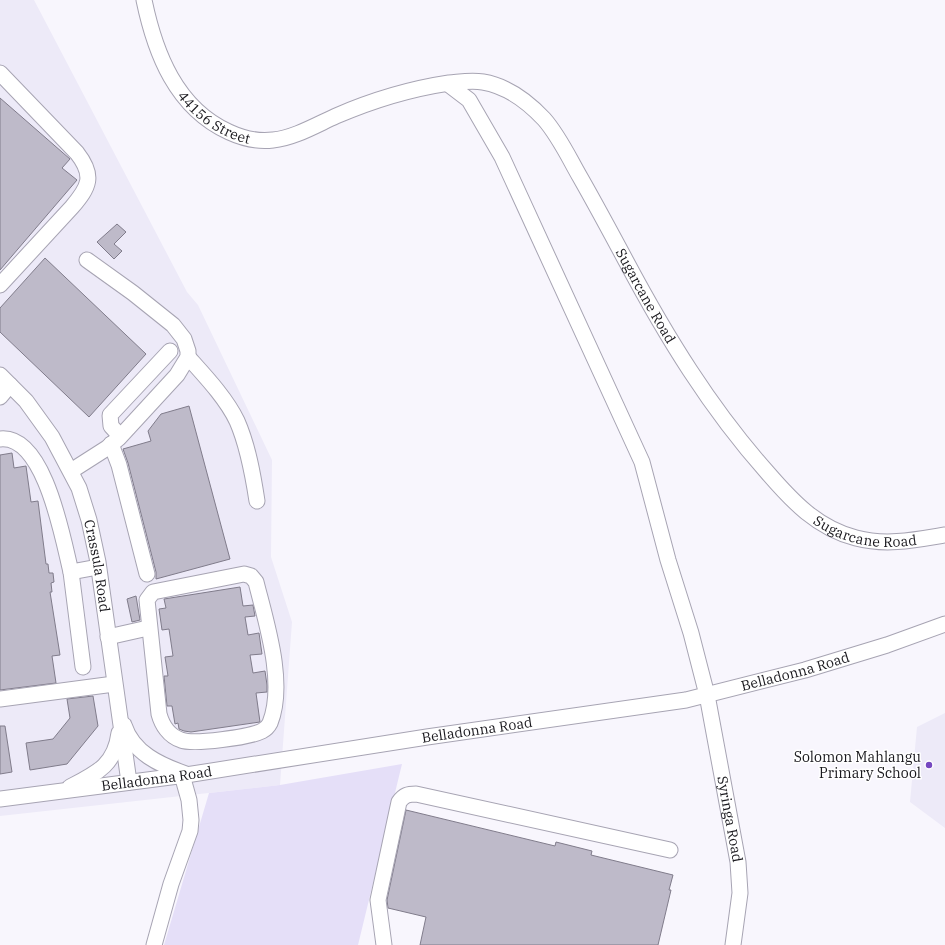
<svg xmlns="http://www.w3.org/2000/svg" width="945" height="945" font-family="'IBM Plex Serif',serif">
  <rect width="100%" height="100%" fill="#f8f6fd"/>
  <path fill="#edeaf8" d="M0,0h34l153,292 11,13 74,155 -1,97 21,65 -12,163 -280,31z
    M945,713v115l-35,-26 7,-75z"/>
  <path fill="#e5dff8" d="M402,764l-44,181h-194l45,-152 71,-8z"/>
  <path fill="#bebac9" stroke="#807c8b" d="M0,98l70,61 -8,9 15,12 -77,90z
    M117,224l9,8 -12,12 8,7 -8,8 -17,-17z
    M45,258l101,96 -57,63 -89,-85v-24z
    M189,406l41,153 -74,20v-7l-28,-109 -5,-14 28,-8 -3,-10 13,-17z
    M12,453l2,15 12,-2 5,36 7,-1 8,63h2l1,9h4l1,9 -3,1 1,9h-2l10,63 -8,1 4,27 -56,7v-235z
    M240,587l3,19 10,-1 2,11 -10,1 3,18 11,-2 3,21 -12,1 3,18 12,-2 2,14v7l-11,1 4,29 -69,10 -7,-1 -5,-2 -1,-6 -3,1 -3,-18h-5l-3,-30h4l-3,-19 8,-1 -4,-27 -7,1 -3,-21 7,-1 -2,-9z
    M136,596l4,24 -8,2 -5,-23z
    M93,696l5,30 -31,38 -37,6 -4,-27 27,-4 17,-21 -3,-19z
    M0,726h5l7,46 -12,2z
    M406,810l149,36 1,-4 36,9 -1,4 82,20 -4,15h2l-13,55h-238l6,-28 -38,-9 -1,-8z"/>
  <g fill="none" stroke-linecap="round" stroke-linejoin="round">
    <defs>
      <g id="minor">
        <path id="s1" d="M144,0c11,53 32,108 85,132 13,6 28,10 44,8 21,-2 43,-15 63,-24 37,-16 73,-27 113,-33 12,-1 22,-3 34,-1 24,4 45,20 61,37 15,17 25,39 36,58 16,28 31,56 46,84 40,75 84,147 141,211 25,29 50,56 89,66 30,8 59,2 89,-3"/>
        <path d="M0,73l77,80c18,23 12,34 -5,54l-72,78"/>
        <path id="s2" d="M448,84l21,16 33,57 140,305 26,98 23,73 16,62 31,167 2,31 -7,52"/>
        <path d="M188,357c17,19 38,41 49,64 11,25 16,54 20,80"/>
        <path id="s3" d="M0,375l26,26 26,36 27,51 10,32 9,42 31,220"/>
        <path d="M0,397l10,-12"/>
        <path d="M120,436l-9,-10 -1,-11 60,-64"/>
        <path d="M0,439c45,-5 63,101 71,133l27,-5"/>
        <path d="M111,444l8,21 28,109"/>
        <path d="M71,471l36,-23 12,-10 58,-63 11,-18v-6l-4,-12 -11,-14 -40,-32 -46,-33"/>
        <path d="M71,572l12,95"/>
        <path d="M244,574l7,2 5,6c10,40 30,101 14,141 -2,4 -4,6 -8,8 -12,6 -68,14 -81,9 -12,-4 -19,-15 -22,-26l-12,-114 6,-8z"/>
        <path d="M108,637l40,-9"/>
        <path d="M0,699l114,-15"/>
        <path d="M124,725c9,28 36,40 62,49"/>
        <path d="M70,787c27,-14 45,-22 49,-54"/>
        <path id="s4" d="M0,799l186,-24 241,-38 259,-37 119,-30 82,-25 58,-21"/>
        <path d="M154,945l17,-61 19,-53 1,-11 -2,-20 -7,-25"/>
        <path d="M384,945l-6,-45 21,-98c5,-7 9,-8 17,-8l254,56"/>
      </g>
    </defs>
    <use href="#minor" stroke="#a7a4b3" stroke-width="17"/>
    <use href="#minor" stroke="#fff" stroke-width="15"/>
  </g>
  <circle fill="#7648c0" stroke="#fff" stroke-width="1.5" cx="929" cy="765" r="4"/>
  <g text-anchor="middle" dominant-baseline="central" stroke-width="3" stroke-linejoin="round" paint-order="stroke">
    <g font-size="14" fill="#19181d" stroke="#fff">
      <text stroke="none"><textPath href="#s1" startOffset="143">44156 Street</textPath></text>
      <text stroke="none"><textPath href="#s1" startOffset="705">Sugarcane Road</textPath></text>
      <text stroke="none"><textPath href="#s1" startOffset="1040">Sugarcane Road</textPath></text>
      <text stroke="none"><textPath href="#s3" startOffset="219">Crassula Road</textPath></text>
      <text stroke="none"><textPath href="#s4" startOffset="806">Belladonna Road</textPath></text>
      <text stroke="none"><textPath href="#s4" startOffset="482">Belladonna Road</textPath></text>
      <text stroke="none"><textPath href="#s4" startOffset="158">Belladonna Road</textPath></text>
      <text stroke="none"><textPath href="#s2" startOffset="796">Syringa Road</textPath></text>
    </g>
    <g font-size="14" fill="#19181d" stroke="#fff" text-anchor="end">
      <text x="921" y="757">Solomon Mahlangu<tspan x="921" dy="16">Primary School</tspan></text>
    </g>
  </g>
</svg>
